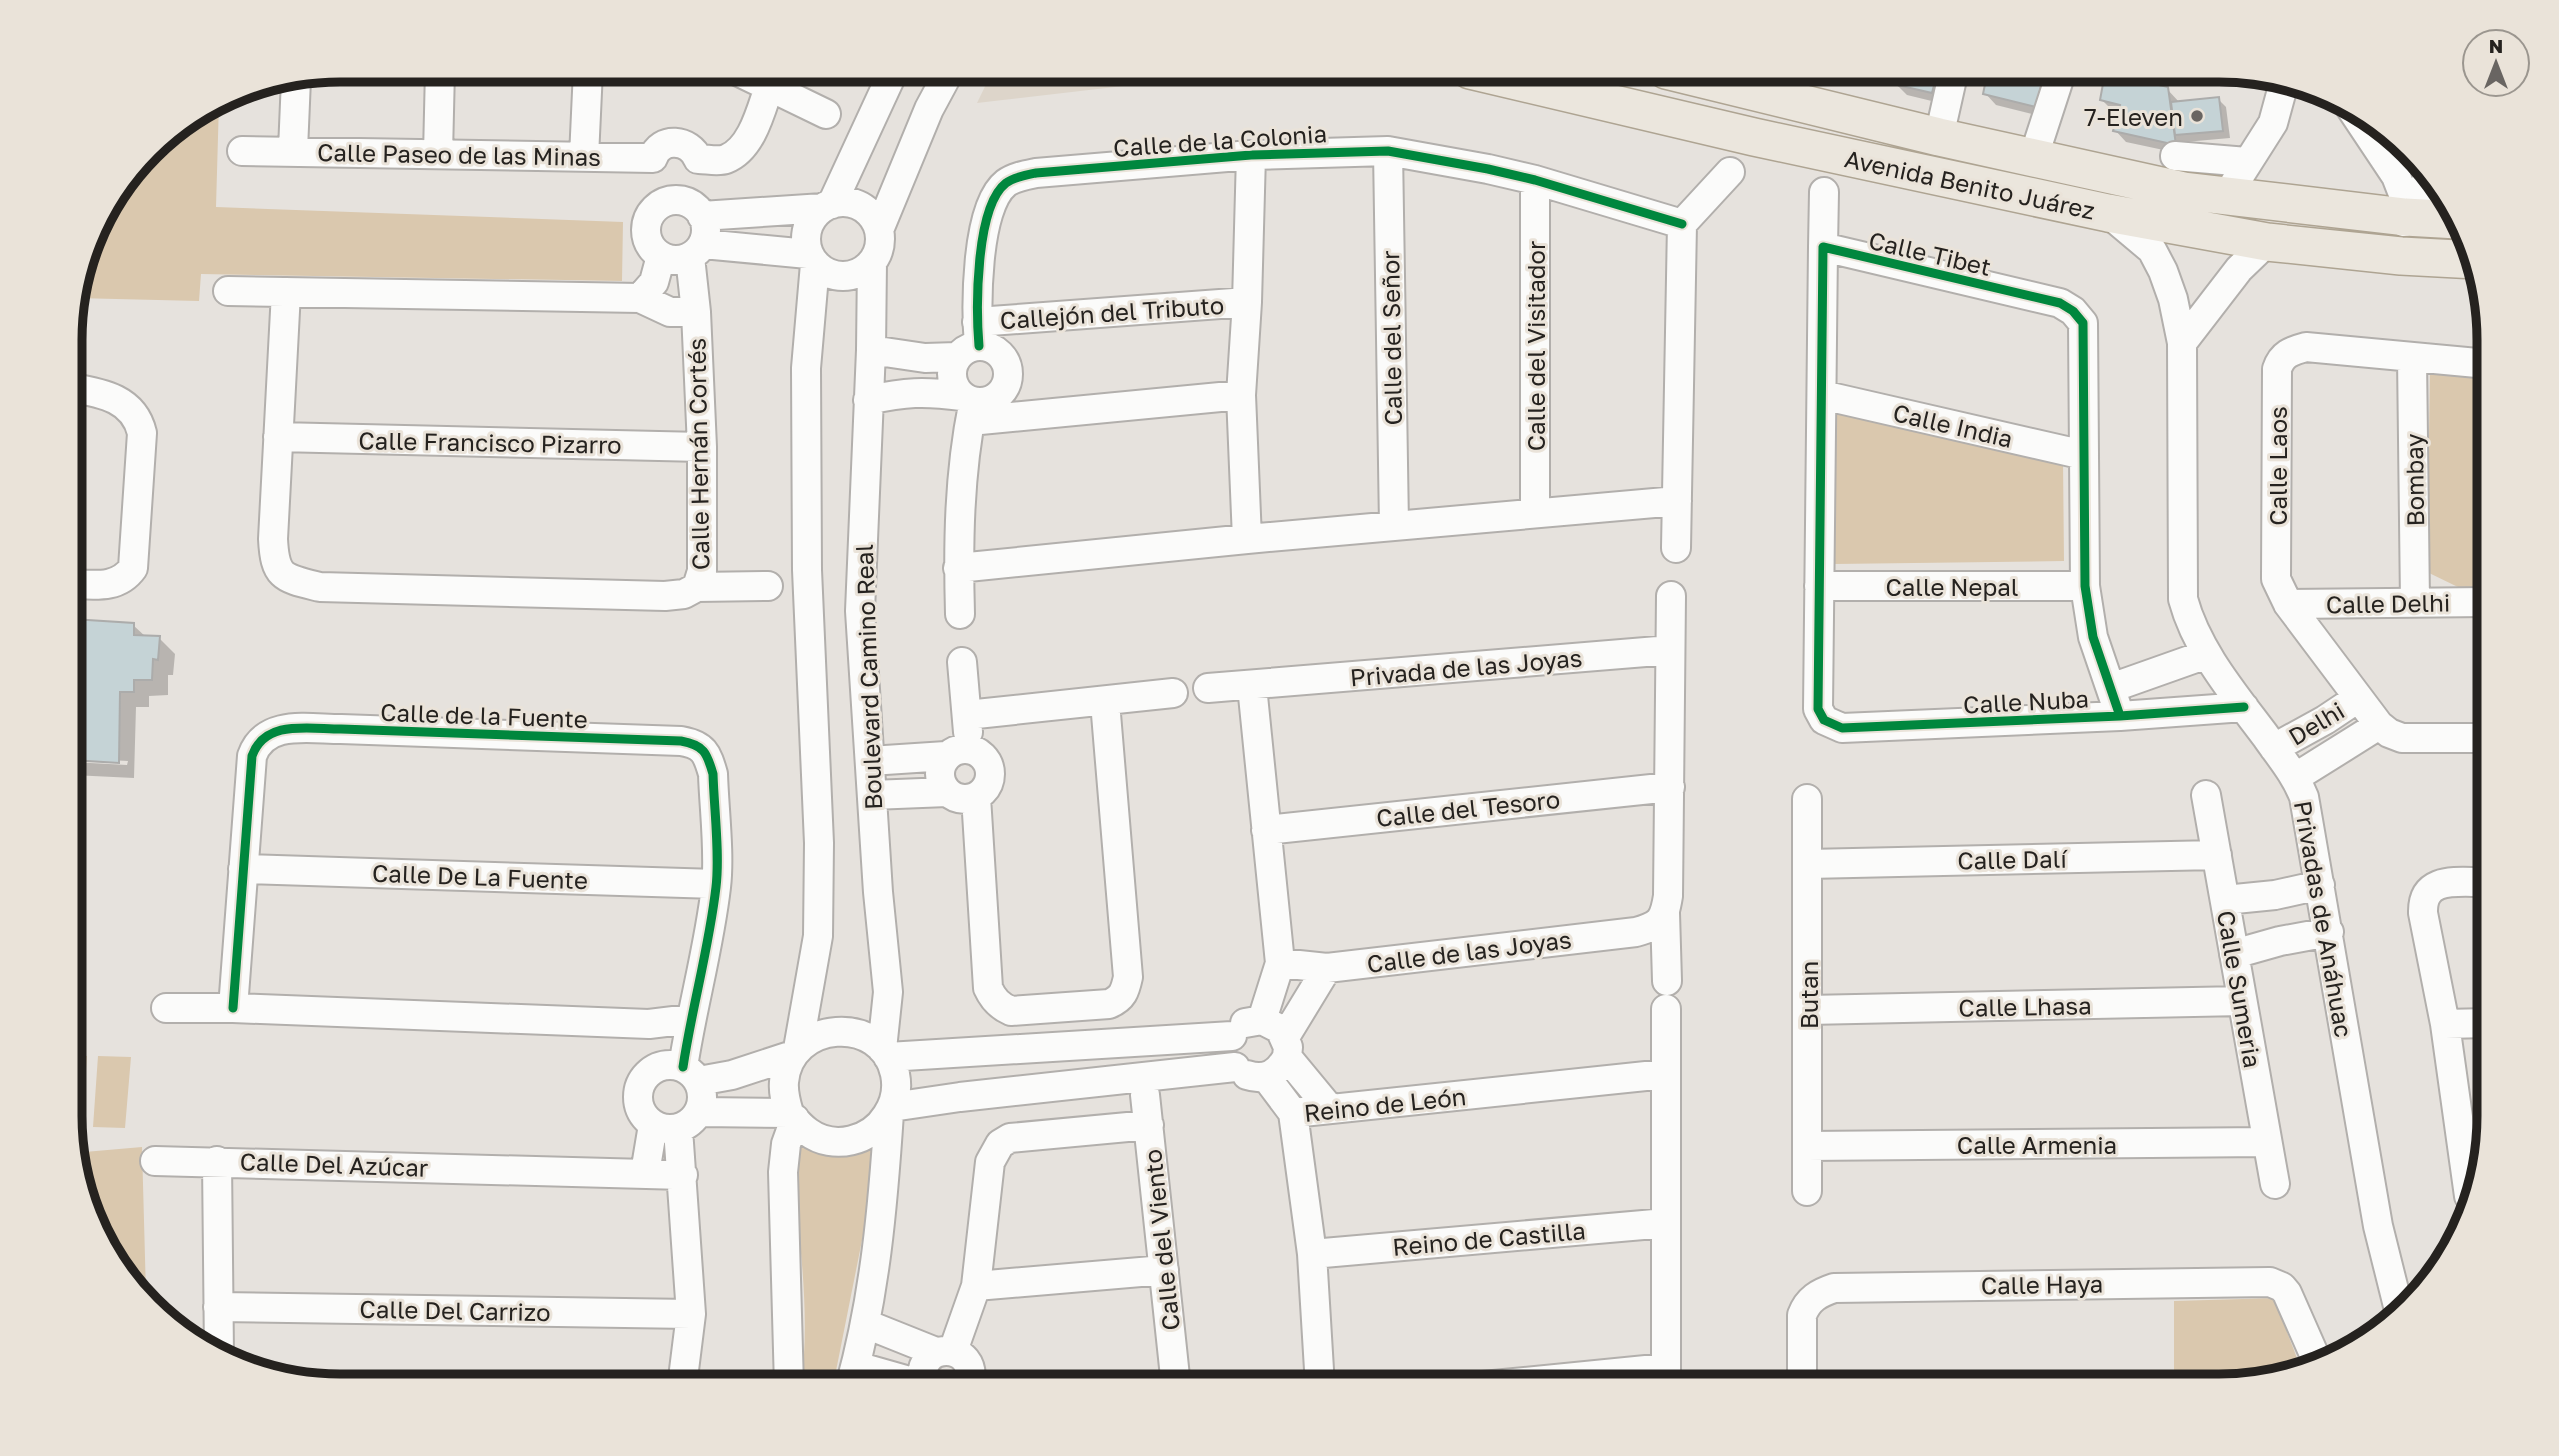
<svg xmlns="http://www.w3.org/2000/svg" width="2559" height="1456" font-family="'Golos Text',sans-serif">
  <rect width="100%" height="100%" fill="#e6e2dd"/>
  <path fill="#ddd5ca" d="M993,70h258l1,1 -275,32z"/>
  <path fill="#dac8ae" d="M219,102l-3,105 407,15 -1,59 -421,-7 -2,27 -124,-3 23,-77 64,-84z
    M2430,369l58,6v211l-28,2 -33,-16z
    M1835,412l228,48 1,101 -230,3z
    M72,1055l15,1 -5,70h-10z
    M98,1056l33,1 -6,71 -32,-1z
    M803,1146h72l-2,39 -40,201h-32c10,-71 -2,-150 -9,-221l1,-15z
    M142,1147l4,147 -30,-28 -43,-113z
    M2277,1298l4,18 19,50 -64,19h-62v-84z"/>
  <path fill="#0003" d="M1899,70h53l-8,34 -37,-9 -12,-12z
    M1990,70h70l-12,48 -52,-13 -11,-12z
    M2167,89l13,14 38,-4 8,8 4,31 -45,4 2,13 -61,-13 -11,-12 4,-17 -6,-2 -12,-12z
    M133,625l13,12 13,1 16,16 -2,21h-5v20l-19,1v11h-13l-2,71 -62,-3v-13l55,3 1,-4 -56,-3z"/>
  <path fill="#c5d3d6" stroke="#acacab" stroke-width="2" d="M1897,70h41l-6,23 -39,-9z
    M1988,70h57l-9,37 -53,-13z
    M2105,73l63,14 8,58 -63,-14 7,-26 -20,-5z
    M2219,97l4,34 -48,4 -4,-33z
    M72,619l62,4v12l26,1 -2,24 -5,-1 -1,21h-18v12h-14l-1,71 -47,-3z"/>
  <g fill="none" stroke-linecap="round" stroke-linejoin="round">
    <defs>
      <path id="minor" d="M735,70l91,44
        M2348,104l48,72 7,18 2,23
        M1939,137l15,-67
        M293,150l3,-71
        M242,151l411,7c7,-22 37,-19 45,1 9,0 20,3 28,0 26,-10 35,-49 43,-72
        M1388,151l6,374
        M438,154l2,-84
        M2034,156l28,-86
        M2175,156l72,6
        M584,157l4,-87
        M1535,180v332
        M2226,197l47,-74 12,-44
        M646 230a30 30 0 1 1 60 0a30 30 0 1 1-60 0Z
        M806 239a37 37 0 1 1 74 0a37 37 0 1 1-74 0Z
        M832,204l62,-134
        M2108,213l44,37 11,21 10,28 9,44 1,256c14,52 52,96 84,139 14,20 28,36 37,59l74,429 22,88
        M702,216l121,-8
        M2404,222l1,-5 24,-40
        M1682,224l48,-52
        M879,230l50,-121 21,-39
        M703,244l105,10
        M1823,247l1,-55
        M872,262l-1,88 -11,261 18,281 10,100 -6,57
        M228,291l412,7 30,14h26
        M286,292l-13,247c2,39 10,39 47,48l345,9 19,-2 13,-7 5,-16v-124l-6,-135 -6,-55
        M640,298l14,-16 7,-26
        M977,322l270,-20
        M2182,343l57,-74 28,-27
        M952 374a28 28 0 1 1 56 0a28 28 0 1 1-56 0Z
        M979,346c-3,-36 -4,-139 27,-163 8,-6 20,-8 30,-10l215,-18 137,-4 100,18 47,11 147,44
        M871,350l54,8 32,-1
        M2412,358l3,244
        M2488,364l-182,-17c-15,4 -24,7 -29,22l-1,210 12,25 91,121 10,8 13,5h86
        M72,388c31,5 62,11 70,45l-9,135c-15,21 -38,17 -61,16
        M1822,395l262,60
        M868,400c38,-8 55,-9 94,-4
        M970,421l271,-26
        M278,437l424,10
        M1247,539l-6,-144 6,-93 4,-147
        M1676,548l6,-324
        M958,568l289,-29 430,-38
        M1819,586h266
        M697,587l71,-1
        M2288,604l200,-2
        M960,614c-2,-71 -1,-140 13,-209
        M962,662l6,70
        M1252,686l28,277 -18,57
        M1208,688l462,-38
        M2111,688l96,-34
        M967,715l206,-22
        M2120,716l-27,-79 -8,-51 -2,-263 -10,-12 -13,-8 -237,-56 -5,462 6,11 18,8 278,-12 124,-9
        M2274,748l51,-28 33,-22
        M940 774a25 25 0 1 1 50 0a25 25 0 1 1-50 0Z
        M870,761l76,-5
        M2296,777l83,-52
        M872,795l75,-3
        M2206,795l69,389
        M976,797l12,191c5,11 11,18 23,23l98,-7c14,-6 16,-13 19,-27l-23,-275
        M1807,799v392
        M1266,830l404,-43
        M1808,864l409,-9
        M243,869l473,15
        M2225,900l50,-5 45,-10
        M1665,913l2,68
        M2234,954l46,-13 49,-9
        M1280,963l47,5 309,-36c24,-7 28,-11 32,-36l3,-300
        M166,1008h67l416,16 41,-5
        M233,1008l19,-252c13,-37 57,-27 89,-27l340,12c23,4 26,12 32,33 1,34 7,80 3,113 -7,61 -24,120 -33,180
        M1808,1010l434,-9
        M1245,1023l17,-3 18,9 8,18 -1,10 43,52
        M2445,1024l43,-1
        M1285,1037l42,-69
        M798,1049l20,-113 1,-93 -12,-273 -1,-202 9,-104
        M888,1057l344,-21
        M638 1097a32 32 0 1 1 64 0a32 32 0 1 1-64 0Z
        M1247,1075c18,6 31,-1 40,-18
        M1266,1077l27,36 19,141 8,132
        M699,1081l33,-6 61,-20
        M1145,1095l31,291
        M892,1107l68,-10 275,-30
        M700,1112l89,1c6,7 12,14 19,19 26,19 63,9 79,-17 8,-12 11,-26 8,-41 -13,-61 -106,-54 -111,8 -1,11 2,21 5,31
        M1293,1113l372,-39
        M678,1129l13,185 -9,72
        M1807,1146l460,-4
        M155,1161l528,14
        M217,1161l2,194
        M645,1173l8,-48
        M2469,1196l-24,-172 -22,-111c-1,-39 37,-30 65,-31
        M1312,1254l354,-31
        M976,1286l188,-16
        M218,1307l473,7
        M866,1324l70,28
        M953,1351l23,-65 14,-124 10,-18 10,-6 139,-13
        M856,1366l67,19
        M789,1386l-6,-214 3,-28 9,-25
        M850,1386c25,-89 33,-181 39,-273
        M924,1386c-13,-47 58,-46 45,0
        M1483,1386l183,-18
        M1666,1386v-377
        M1802,1386v-71c6,-16 17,-22 32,-27l436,-6 12,5 5,6 30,68"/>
      <path id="major" d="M1470,70l284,67 354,76 159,29 134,14 75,4
        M1666,70l273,67 245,54 221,26 53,3"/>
    </defs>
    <use href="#minor" stroke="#b2afac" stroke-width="32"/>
    <use href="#major" stroke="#aea492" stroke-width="40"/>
    <use href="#minor" stroke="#fbfbfa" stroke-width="28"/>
    <use href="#major" stroke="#ebe6dd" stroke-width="37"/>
    <defs>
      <path id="cycleway" d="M979,346c-3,-36 -4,-139 27,-163 8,-6 20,-8 30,-10l215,-18 137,-4 100,18 47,11 147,44
        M2120,716l-27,-79 -8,-51 -2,-263 -10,-12 -13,-8 -237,-56 -5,462 6,11 18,8 278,-12 124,-9
        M233,1008l19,-252c13,-37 57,-27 89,-27l340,12c23,4 26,12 32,33 1,34 7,80 3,113 -7,61 -24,120 -33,180"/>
    </defs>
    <use href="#cycleway" stroke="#eae3d9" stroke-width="13"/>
    <use href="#cycleway" stroke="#00873e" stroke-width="9"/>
  </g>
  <circle fill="#696562" stroke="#eae3d9" stroke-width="2.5" cx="2197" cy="116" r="7"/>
  <g text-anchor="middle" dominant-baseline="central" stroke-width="6" stroke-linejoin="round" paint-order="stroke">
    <g font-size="24" fill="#25221f" stroke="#eae3d9" text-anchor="end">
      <text x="2183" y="116">7-Eleven</text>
    </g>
    <g font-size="24" fill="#25221f" stroke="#eae3d9">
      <text transform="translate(1220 140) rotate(-4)">Calle de la Colonia</text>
      <text transform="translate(459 154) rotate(1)">Calle Paseo de las Minas</text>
      <text transform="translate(1970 184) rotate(12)">Avenida Benito Juárez</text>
      <text transform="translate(1930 253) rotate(13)">Calle Tibet</text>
      <text transform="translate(1112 312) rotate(-4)">Callejón del Tributo</text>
      <text transform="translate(1391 338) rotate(-91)">Calle del Señor</text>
      <text transform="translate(1535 346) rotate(-90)">Calle del Visitador</text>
      <text transform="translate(1953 425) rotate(13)">Calle India</text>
      <text transform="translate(490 442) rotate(1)">Calle Francisco Pizarro</text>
      <text transform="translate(698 454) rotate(-91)">Calle Hernán Cortés</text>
      <text transform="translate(2277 466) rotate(-90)">Calle Laos</text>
      <text transform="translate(2414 480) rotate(-91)">Bombay</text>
      <text x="1952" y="586">Calle Nepal</text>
      <text transform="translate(2388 603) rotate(-1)">Calle Delhi</text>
      <text transform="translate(1466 667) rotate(-5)">Privada de las Joyas</text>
      <text transform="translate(868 677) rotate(-92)">Boulevard Camino Real</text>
      <text transform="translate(2026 701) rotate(-3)">Calle Nuba</text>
      <text transform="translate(484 715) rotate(2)">Calle de la Fuente</text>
      <text transform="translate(2316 723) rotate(-31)">Delhi</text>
      <text transform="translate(1468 808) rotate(-6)">Calle del Tesoro</text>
      <text transform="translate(2012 859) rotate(-1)">Calle Dalí</text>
      <text transform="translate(480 876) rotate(2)">Calle De La Fuente</text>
      <text transform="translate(2324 919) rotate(80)">Privadas de Anáhuac</text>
      <text transform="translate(1469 951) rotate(-7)">Calle de las Joyas</text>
      <text transform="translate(2240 989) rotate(80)">Calle Sumeria</text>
      <text transform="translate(1808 995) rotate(-90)">Butan</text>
      <text transform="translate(2025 1006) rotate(-1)">Calle Lhasa</text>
      <text transform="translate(1385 1104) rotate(-6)">Reino de León</text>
      <text x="2037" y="1144">Calle Armenia</text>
      <text transform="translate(334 1164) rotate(2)">Calle Del Azúcar</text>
      <text transform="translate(1489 1238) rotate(-5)">Reino de Castilla</text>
      <text transform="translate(1161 1240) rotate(-96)">Calle del Viento</text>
      <text transform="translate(2042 1284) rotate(-1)">Calle Haya</text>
      <text transform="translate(455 1310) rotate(1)">Calle Del Carrizo</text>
    </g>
  </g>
  <path d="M0 0H2559V1456H0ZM340 82H2219A258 258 0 0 1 2477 340V1116A258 258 0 0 1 2219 1374H340A258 258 0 0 1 82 1116V340A258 258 0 0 1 340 82Z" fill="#eae3d9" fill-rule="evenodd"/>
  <path fill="none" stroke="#25221f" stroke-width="9" d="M340 82H2219A258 258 0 0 1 2477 340V1116A258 258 0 0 1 2219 1374H340A258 258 0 0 1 82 1116V340A258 258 0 0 1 340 82Z"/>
  <g transform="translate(2496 63)"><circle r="33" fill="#eae3d9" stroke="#9b968f" stroke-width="2"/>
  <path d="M0-5L12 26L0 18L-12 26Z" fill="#696562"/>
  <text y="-10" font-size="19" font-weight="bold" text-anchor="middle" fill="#25221f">N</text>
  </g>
</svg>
